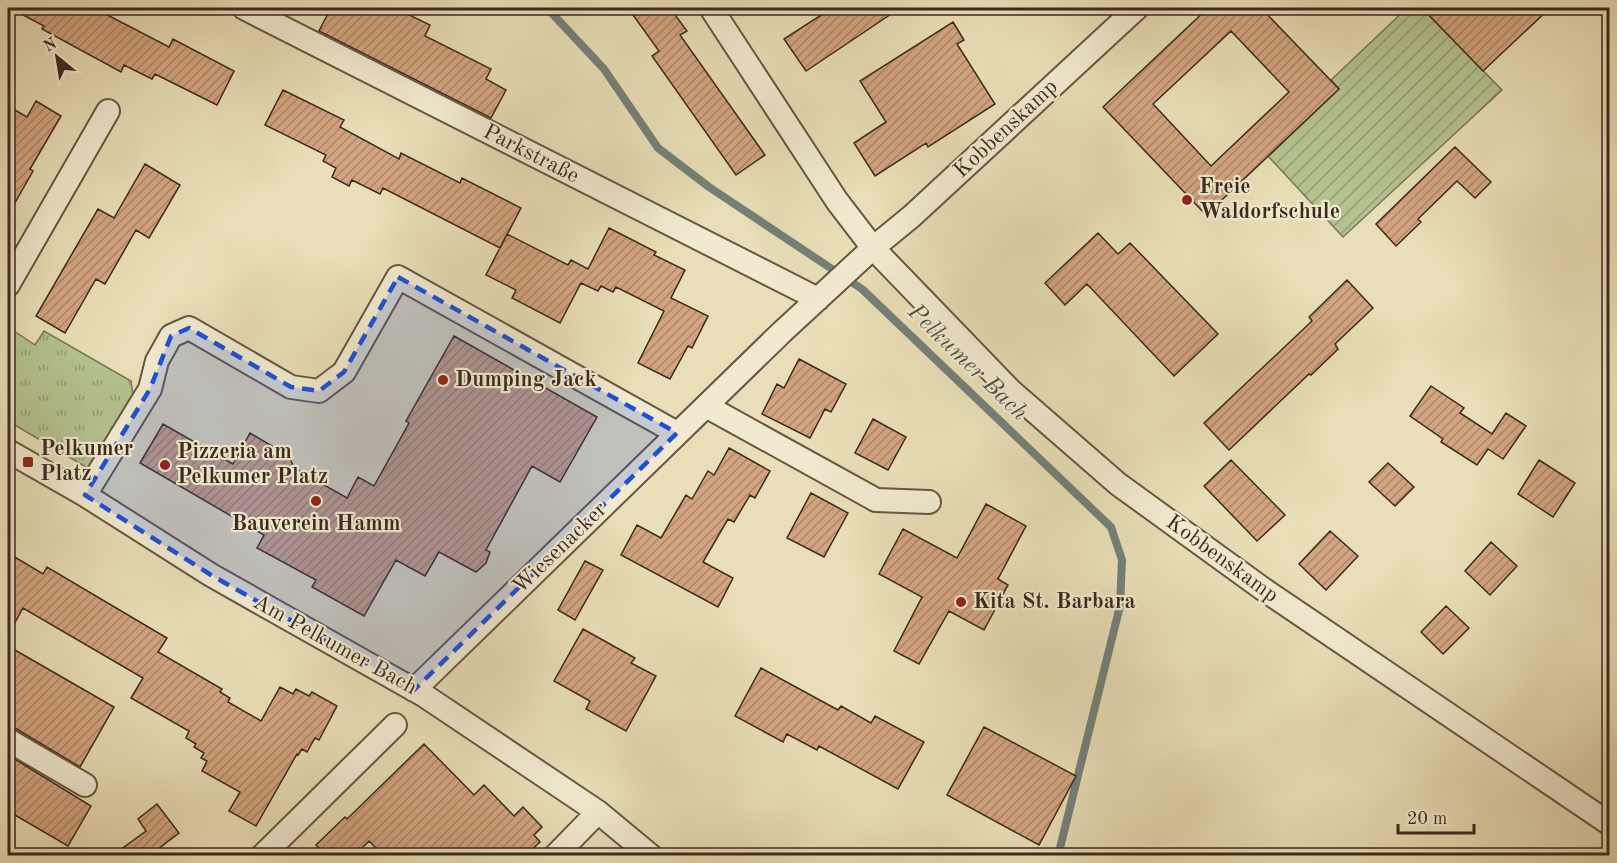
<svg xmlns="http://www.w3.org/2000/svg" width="1617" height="863" font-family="'Old Standard TT',serif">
  <defs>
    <pattern id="park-tufts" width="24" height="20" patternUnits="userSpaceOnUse" patternTransform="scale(1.5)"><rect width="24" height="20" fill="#b4c290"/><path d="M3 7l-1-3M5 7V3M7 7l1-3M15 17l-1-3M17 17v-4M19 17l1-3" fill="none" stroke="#949e75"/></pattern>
    <pattern id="garden-furrows" width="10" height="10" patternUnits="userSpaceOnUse" patternTransform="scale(1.5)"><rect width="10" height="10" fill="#b4c290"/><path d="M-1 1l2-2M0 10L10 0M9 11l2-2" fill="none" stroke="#949e75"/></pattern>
    <pattern id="building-hatch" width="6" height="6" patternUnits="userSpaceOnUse" patternTransform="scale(1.5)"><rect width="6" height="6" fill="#d3a480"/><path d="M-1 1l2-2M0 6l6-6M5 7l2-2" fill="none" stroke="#ac8668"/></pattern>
  </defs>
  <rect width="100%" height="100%" fill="#e9deb7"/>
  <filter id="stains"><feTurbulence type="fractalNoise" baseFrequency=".00333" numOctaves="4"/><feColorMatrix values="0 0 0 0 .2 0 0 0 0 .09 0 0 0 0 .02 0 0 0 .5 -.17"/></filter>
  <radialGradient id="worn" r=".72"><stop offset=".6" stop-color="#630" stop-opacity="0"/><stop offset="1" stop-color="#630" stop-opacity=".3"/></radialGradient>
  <path fill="url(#park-tufts)" stroke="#787657" stroke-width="1.5" d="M8,327l27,18 9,-14 87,50 3,20 -43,69 -83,-49z"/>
  <path fill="url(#garden-furrows)" stroke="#787657" stroke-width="1.5" d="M1407,8h15l80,82 -159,147 -75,-81 71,-67 -8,-9z"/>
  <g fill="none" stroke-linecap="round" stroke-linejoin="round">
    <path stroke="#738179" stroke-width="8" d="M547,8l57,61 54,79 51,39 153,102 249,238 11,33 -2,46 -62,250"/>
  </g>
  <path fill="url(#building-hatch)" stroke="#3b291e" stroke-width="1.5" fill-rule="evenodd" d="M10,8h84l75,39 4,-8 61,32 -17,34 -62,-31 -3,5 -28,-14 -3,7 -79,-43 2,-3z
    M331,8h64l35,17 -5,11 66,33 -5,10 20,11 -15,28 -172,-87z
    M628,8h42l17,23 -7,4 85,120 -29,20 -84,-119 7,-5z
    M832,8h68l-94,63 -22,-32z
    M1208,8h53l78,81 -133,126 -103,-108zM1231,31l58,61 -78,74 -58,-62z
    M1422,8h128l-67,63z
    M953,22l11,18 -7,4 38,60 -67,43 -2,-4 -51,33 -21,-33 32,-21 -26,-41z
    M283,90l61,30 -4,7 59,32 2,-6 59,30 2,-5 59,30 -21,40 -117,-60 -3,6 -28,-14 -3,6 -17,-9 4,-9 -13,-7 3,-6 -61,-30z
    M36,101l25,15 -31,53 3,2 -25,44v-109l19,11z
    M1455,147l36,35 -16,16 -18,-17 -39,38 3,3 -25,24 -20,-22z
    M145,164l35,21 -31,53 -13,-8 -31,54 -9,-5 -31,54 -29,-17 62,-107 16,9z
    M609,228l47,24 -2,3 31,15 -14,28 37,18 -16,32 -4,-2 -18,33 -32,-16 26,-52 -48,-24 -3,5 -12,-6 -3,5 -17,-8 -21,40 -48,-25 4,-8 -30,-15 21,-41 61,31 3,-5 17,9z
    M1098,233l20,21 12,-11 88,91 -44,42 -87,-92 -22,21 -20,-22z
    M1347,280l26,28 -38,36 3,5 -27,26 -2,-1 -80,76 -25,-27 108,-102 -3,-4z
    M454,336l143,81 -37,65 -28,-16 -46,84 4,2 -4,11 -10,9 -37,-20 -14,24 -29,-16 -32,56 -52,-29 4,-7 -59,-32 7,-13 -124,-72 23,-39 70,40 17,-31 39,23 5,12 53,30 11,-21 16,9 35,-63 -3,-2z
    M799,359l47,25 -15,28 -6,-3 -15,29 -48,-24 15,-30 7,4z
    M1431,386l33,22 -4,5 32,21 14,-21 20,13 -23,33 -15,-10 -11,16 -36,-23 2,-3 -33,-23z
    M873,419l33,18 -18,33 -33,-17z
    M729,448l41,23 -15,27 -5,-3 -16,27 -6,-3 -25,43 30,16 -15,29 -97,-52 16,-30 24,13 25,-43 6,4 16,-28 6,4z
    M1231,460l54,55 -28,26 -53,-55z
    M1539,460l36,23 -22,34 -35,-23z
    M1388,463l26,24 -19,19 -26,-24z
    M811,493l37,20 -24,44 -37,-19z
    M986,504l40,22 -28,53 10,6 -24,45 -35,-19 -30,53 -25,-13 28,-54 -43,-23 24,-45 54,29z
    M1330,531l28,25 -32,34 -27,-26z
    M1491,542l26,24 -27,29 -25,-24z
    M8,553l35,21 4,-7 120,71 -9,14 64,37 -2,3 10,6 -2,4 33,19 19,-34 13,7 3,-5 13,7 3,-4 25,14 -18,34 -4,-2 -8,14 -5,-3 -4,6 -1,-1 -41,72 -27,-15 11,-19 -38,-21 5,-10 -6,-3 3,-5 -10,-6 2,-3 -10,-6 3,-7 -58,-33 12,-20 -120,-70 -15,27z
    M585,561l18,9 -28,50 -17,-10z
    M1446,606l23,22 -26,26 -22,-22z
    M583,629l52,29 -4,5 25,13 -30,55 -40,-22 4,-8 -36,-20z
    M8,646l106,61 -34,60 -65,-39 -7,-1z
    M761,668l77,42 3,-4 30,17 4,-7 49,26 -26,47 -79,-43 -2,4 -30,-16 -4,8 -48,-26z
    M984,727l92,49 -37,69 -92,-50z
    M424,744l50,51 10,-10 30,31 9,-9 19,20 -8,8 6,7 -14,13h-143l-14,-14 -14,14h-29l-10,-10 29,-28 2,2z
    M8,755l83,51 -23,40 -60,-35z
    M157,804l22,29 -29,22h-37l33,-24 -8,-12z"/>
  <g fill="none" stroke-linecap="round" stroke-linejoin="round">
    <defs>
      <path id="minor" d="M244,8l574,291
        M711,8l126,193 36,47 39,-32 225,-208
        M8,285l100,-174
        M706,406l170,94 53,2
        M8,451l77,44 126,80 214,121 173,116 53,44
        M85,495l65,-106 7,-28 14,-25 18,-8 102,59 28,4 25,-19 54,-95 279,156
        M414,690l368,-358 91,-84 137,142 108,94 145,105 347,235
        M8,740l77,45
        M262,856l133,-131
        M555,856l43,-44"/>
    </defs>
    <use href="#minor" stroke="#665644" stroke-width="26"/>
    <use href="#minor" stroke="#f1ead0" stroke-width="22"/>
  </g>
  <path fill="#1d4ed8" fill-opacity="0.2" stroke="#1d4ed8" stroke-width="4.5" stroke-dasharray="12 8" stroke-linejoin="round" d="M398,277l279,156 -263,257 -203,-115 -126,-80 65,-106 21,-53 18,-8 102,59 28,4 25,-19z"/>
  <g fill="#8f2418" stroke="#f1ead0" stroke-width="2">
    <circle cx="1187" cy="200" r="6"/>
    <circle cx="443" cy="380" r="6"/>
    <rect x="22" y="456" width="12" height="12" rx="3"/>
    <circle cx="165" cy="465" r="6"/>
    <circle cx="316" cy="501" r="6"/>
    <circle cx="961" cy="602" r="6"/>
  </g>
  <g text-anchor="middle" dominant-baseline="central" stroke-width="4.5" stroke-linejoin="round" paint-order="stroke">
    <g font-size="22" fill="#3b291e" stroke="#f1ead0">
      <text transform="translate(1006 129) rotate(-43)">Kobbenskamp</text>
      <text transform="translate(531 154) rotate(27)">Parkstraße</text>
      <text transform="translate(560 548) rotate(-44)">Wiesenacker</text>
      <text transform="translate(1222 559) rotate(36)">Kobbenskamp</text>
      <text transform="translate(335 645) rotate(29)">Am Pelkumer Bach</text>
    </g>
    <g font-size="22" font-weight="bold" fill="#3b291e" stroke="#f1ead0" text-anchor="start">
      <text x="1199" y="187">Freie<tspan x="1199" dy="25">Waldorfschule</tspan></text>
      <text x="455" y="380">Dumping Jack</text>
      <text x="40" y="449">Pelkumer<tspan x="40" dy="25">Platz</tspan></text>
      <text x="177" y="452">Pizzeria am<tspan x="177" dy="25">Pelkumer Platz</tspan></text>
      <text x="316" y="524" text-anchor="middle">Bauverein Hamm</text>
      <text x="973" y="602">Kita St. Barbara</text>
    </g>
    <g font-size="24" font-style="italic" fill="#524e44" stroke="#f1ead0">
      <text transform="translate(967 363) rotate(44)">Pelkumer Bach</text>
    </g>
  </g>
  <rect width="1617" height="863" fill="none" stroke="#e9deb7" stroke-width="30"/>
  <rect x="9" y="9" width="1599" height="845" fill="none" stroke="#3b291e" stroke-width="3"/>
  <rect x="15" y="15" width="1587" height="833" fill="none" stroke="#3b291e" stroke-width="1.5"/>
  <g transform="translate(57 57) rotate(330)" stroke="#f1ead0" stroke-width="4.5" paint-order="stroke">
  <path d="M0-4.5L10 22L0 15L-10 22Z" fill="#3b291e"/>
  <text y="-9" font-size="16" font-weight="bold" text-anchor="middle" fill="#3b291e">N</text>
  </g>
  <path d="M1398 824v9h76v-9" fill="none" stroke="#3b291e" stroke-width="3"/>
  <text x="1407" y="824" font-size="18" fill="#3b291e" stroke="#f1ead0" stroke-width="4.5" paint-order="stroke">20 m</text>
  <rect width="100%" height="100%" filter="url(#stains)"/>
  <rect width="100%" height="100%" fill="url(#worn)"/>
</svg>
